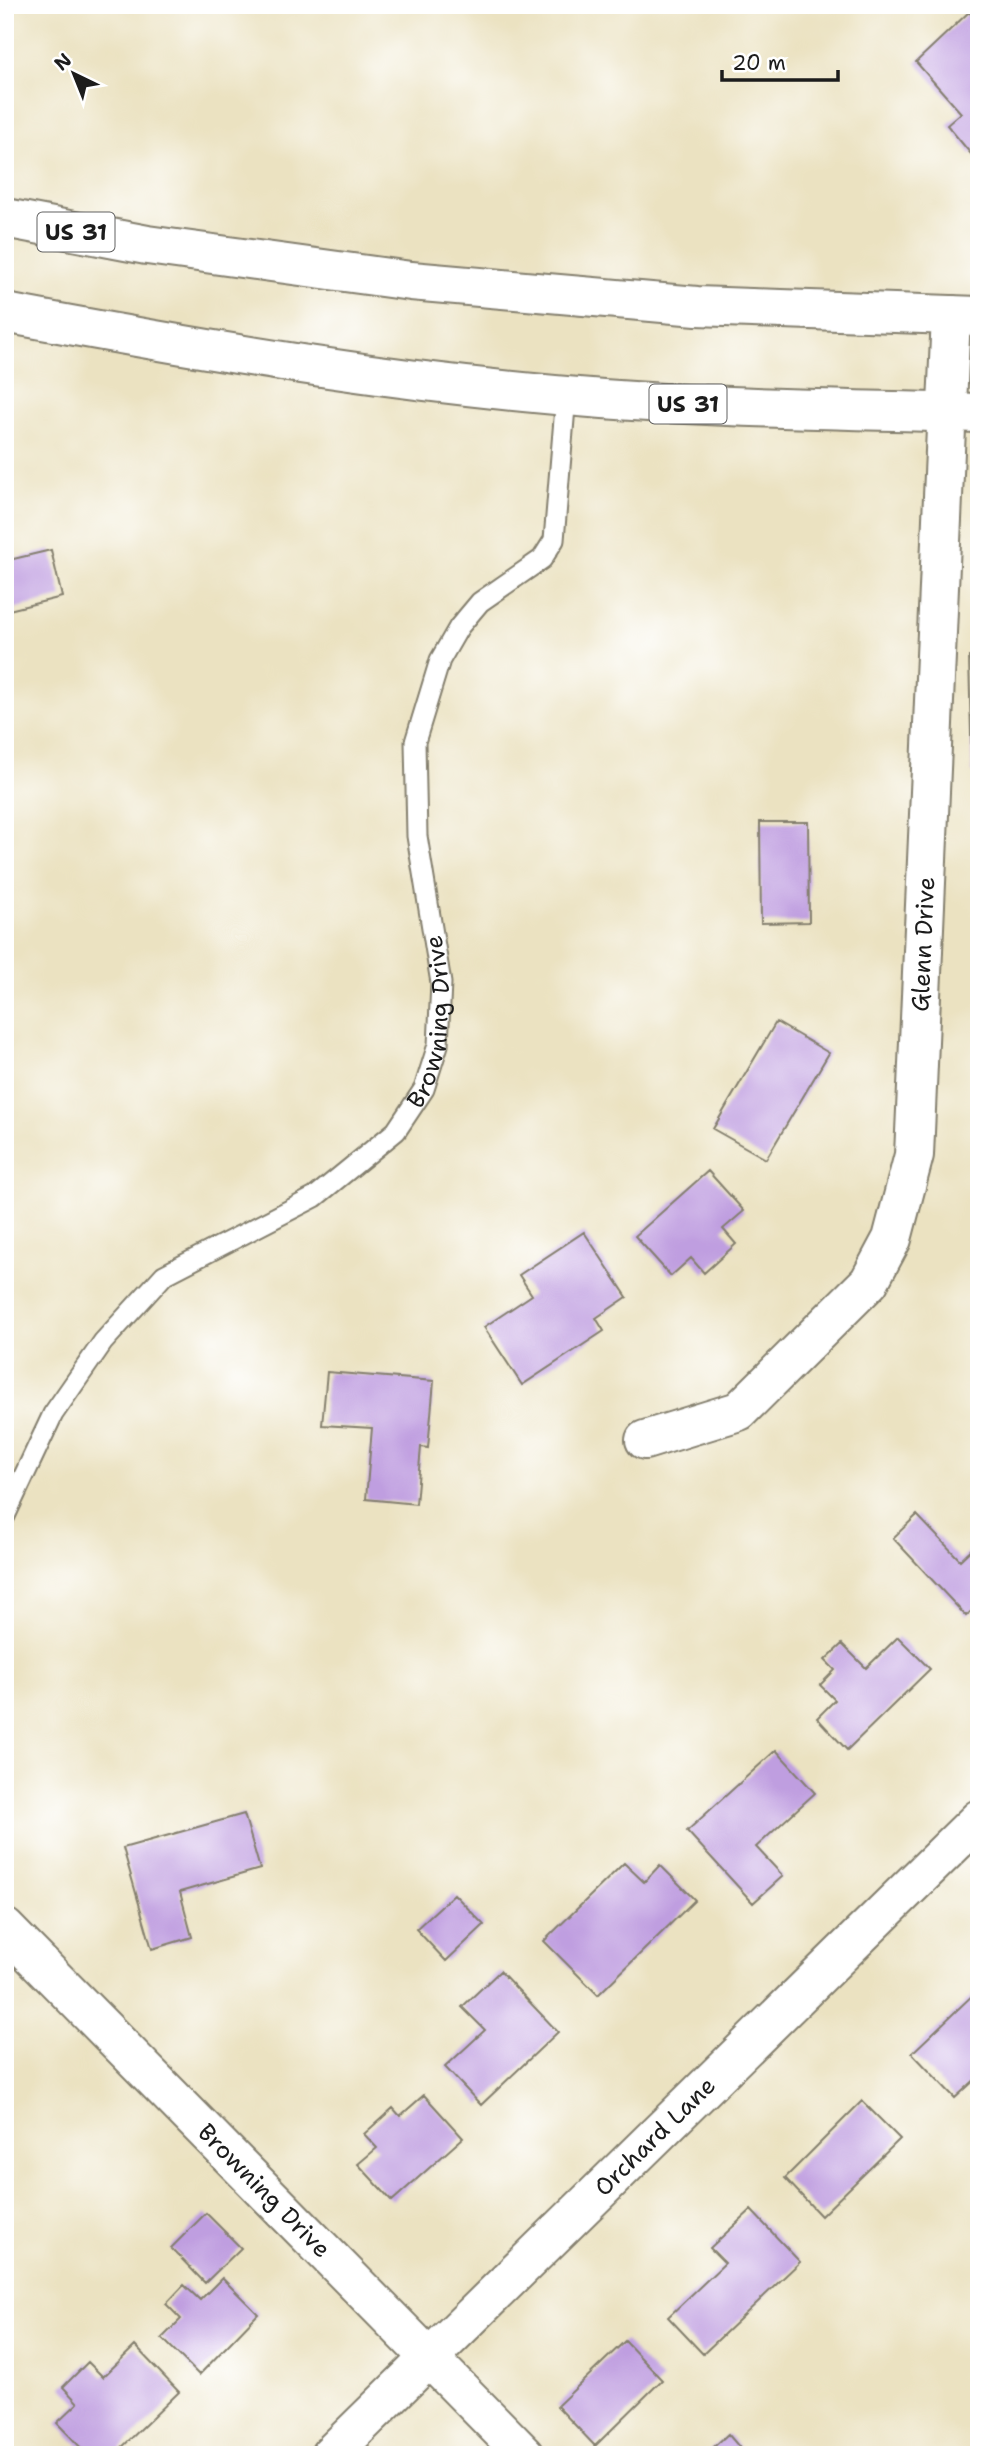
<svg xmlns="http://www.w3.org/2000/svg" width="984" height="2460" font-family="'Shantell Sans',sans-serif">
  <rect width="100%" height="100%" fill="#fff"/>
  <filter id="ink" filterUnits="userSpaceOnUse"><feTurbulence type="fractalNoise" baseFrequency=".0143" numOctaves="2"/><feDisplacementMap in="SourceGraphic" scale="14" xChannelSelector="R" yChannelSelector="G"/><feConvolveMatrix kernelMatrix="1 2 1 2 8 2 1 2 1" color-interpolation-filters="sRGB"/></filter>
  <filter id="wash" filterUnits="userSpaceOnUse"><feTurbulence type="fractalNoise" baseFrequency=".00686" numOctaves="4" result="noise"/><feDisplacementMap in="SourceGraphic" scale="28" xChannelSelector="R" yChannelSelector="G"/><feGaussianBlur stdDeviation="1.57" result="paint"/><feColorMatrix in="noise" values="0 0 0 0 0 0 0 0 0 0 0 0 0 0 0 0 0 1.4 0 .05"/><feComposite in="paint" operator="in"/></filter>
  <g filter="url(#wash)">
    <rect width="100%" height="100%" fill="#ebe2c1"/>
    <g id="blocks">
      <path fill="#bf9ee0" d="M969,12l10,10v125l-8,7 -24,-29 14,-12 -45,-51z
        M51,550l11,47 -57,14v-50z
        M969,657h10v116h-7z
        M760,822h48l1,100 -48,1z
        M776,1022l53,31 -63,106 -53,-30z
        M708,1171l36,40 -21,18 13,15 -32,29 -13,-15 -20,18 -36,-40z
        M584,1232l43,65 -31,21 8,13 -82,54 -38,-58 48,-32 -13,-20z
        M327,1372l107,9 -6,67 -7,-1 -5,57 -50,-5 6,-71 -50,-3z
        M917,1515l43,45 19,-18v62l-13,12 -73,-78z
        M898,1637l32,32 -83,81 -30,-32 18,-18 -15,-15 15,-15 -10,-10 17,-16 24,24z
        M776,1750l39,43 -59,54 27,29 -30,27 -66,-72z
        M244,1814l16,55 -80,23 12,45 -40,12 -29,-101z
        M624,1863l20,19 16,-17 35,35 -97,95 -54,-54z
        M454,1894l30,31 -38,36 -30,-32z
        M500,1971l58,61 -77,73 -36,-38 40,-37 -23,-23z
        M979,1989v87l-24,22 -43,-45z
        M424,2095l39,43 -71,63 -34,-37 19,-16 -13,-14 29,-26 7,8z
        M862,2101l38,38 -79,77 -36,-38z
        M751,2210l49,52 -97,92 -35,-37 57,-54 -15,-15z
        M206,2213l35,35 -36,35 -34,-35z
        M222,2278l36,36 -59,61 -37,-37 19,-19 -15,-15 18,-19 16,15z
        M625,2341l37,39 -67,66 -38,-40z
        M135,2346l44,46 -65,63h-26l-31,-32 21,-20 -15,-16 25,-25 15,15z
        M728,2434l18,21h-41z"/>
    </g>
  </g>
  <g filter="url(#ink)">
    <use href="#blocks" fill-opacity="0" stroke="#847f6e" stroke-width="2"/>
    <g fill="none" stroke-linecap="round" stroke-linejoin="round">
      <defs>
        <g id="lane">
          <path id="s1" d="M5,1516l48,-102 50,-72 61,-67 151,-78 81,-66 28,-42 14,-44 3,-62 -24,-147 -2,-94 25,-82 19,-33 21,-25 62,-43 12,-19 12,-145"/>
        </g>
        <g id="street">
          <path id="s2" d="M645,1440l94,-29 130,-129 23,-43 22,-84 37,-840"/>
          <path id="s3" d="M5,1928l520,527"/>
          <path id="s4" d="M330,2455l649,-636"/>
        </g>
        <path id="primary" d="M5,218l142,27 264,36 286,25 282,10
          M5,313c198,37 397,71 598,86 125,9 250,11 376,14"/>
      </defs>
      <use href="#lane" stroke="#847f6e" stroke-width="23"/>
      <use href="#street" stroke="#847f6e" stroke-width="42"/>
      <use href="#primary" stroke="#847f6e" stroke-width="42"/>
      <use href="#lane" stroke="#fff" stroke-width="19"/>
      <use href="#street" stroke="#fff" stroke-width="38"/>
      <use href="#primary" stroke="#fff" stroke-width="38"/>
    </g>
  </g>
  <g text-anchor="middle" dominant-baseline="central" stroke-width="7" stroke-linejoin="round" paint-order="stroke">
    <g fill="#fff" stroke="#606060" stroke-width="2">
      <rect x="37.5" y="212.5" width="77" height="39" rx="5"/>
      <rect x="649.5" y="384.5" width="77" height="39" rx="5"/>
    </g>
    <g font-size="23" font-weight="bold" fill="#1c1c1c">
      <text x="76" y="232">US 31</text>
      <text x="688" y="404">US 31</text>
    </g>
    <g font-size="24" fill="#1c1c1c" stroke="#fff">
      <text stroke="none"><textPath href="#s2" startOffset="628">Glenn Drive</textPath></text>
      <text stroke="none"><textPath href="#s1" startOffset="684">Browning Drive</textPath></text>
      <text stroke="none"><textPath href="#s4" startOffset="455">Orchard Lane</textPath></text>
      <text stroke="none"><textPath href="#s3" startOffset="369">Browning Drive</textPath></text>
    </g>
  </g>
  <rect width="984" height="2460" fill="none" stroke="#fff" stroke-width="28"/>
  <g transform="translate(74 74) rotate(317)" stroke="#ffffff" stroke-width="5" paint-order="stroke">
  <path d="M0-5L12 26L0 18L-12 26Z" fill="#1c1c1c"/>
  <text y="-10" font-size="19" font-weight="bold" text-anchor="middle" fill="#1c1c1c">N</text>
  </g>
  <path d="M722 70v10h116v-10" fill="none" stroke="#1c1c1c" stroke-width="3.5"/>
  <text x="732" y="70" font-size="21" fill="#1c1c1c" stroke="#ffffff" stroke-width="5" paint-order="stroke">20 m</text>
</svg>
